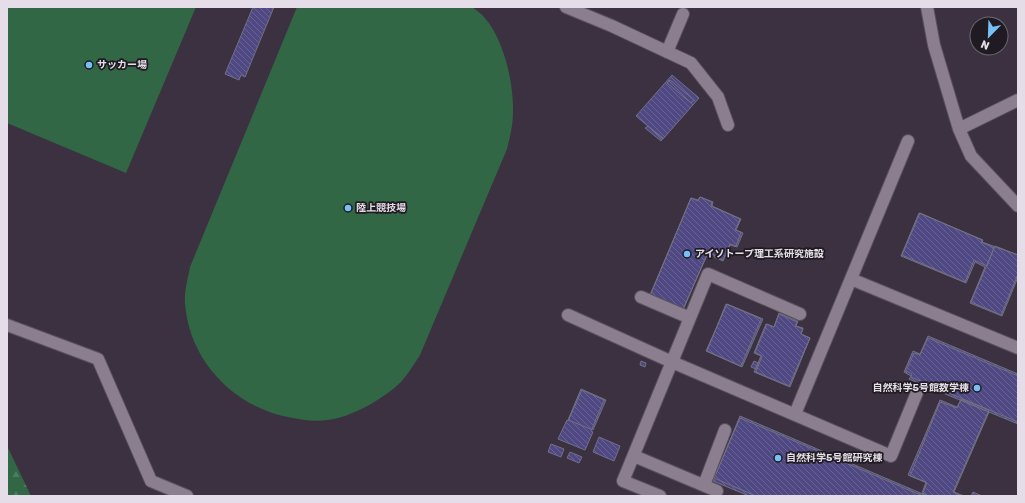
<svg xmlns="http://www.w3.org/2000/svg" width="1025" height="503" font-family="Rubik,'Noto Sans JP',sans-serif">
  <defs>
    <pattern id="forest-firs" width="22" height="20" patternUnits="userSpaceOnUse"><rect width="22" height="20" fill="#316745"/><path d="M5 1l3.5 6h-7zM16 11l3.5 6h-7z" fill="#4f7c60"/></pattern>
    <pattern id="building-back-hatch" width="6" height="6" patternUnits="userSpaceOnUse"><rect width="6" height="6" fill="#504882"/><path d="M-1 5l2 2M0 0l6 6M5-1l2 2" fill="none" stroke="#696294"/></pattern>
  </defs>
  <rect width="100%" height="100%" fill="#3c3140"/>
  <path fill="url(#forest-firs)" d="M7,446l3,6 21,44h-24z"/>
  <path fill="#316745" d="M7,7h189l-70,166 -119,-50z
    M297,7h175c4,3 9,6 12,10 20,22 30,67 29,96 0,12 -3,24 -6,36l-87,206c-6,9 -12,19 -19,27 -17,16 -41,30 -63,36 -15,4 -31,3 -45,0 -57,-9 -104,-56 -108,-115 -1,-11 3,-25 5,-36z"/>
  <path fill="url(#building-back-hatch)" stroke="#717083" d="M253,7h21l-29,70 -4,-2 -2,5 -14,-6z
    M672,75l27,23 -36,41 -27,-23z
    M670,80l24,20 -3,3 -24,-20z
    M648,126l15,12 -2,3 -16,-13z
    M700,197l12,5 -1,4 29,13 -5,11 6,2 -5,14 -6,-2 -7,16 -15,-8 -25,58 -33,-15 41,-97 7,3z
    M700,197l13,5 -1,4 29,13 -5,11 7,3 -6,14 -7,-2 -7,16 -9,-4v-2l-6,-2 -25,56 -33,-13 41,-98 7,2z
    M919,213l64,27 -1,2 36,13v22l-16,39 -32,-13 15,-36 -10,-5 -9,21 -65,-27z
    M920,213l62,27 -1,2 13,6 -7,18 -13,-6 -9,22 -63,-27z
    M995,246l23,9v19l-17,41 -30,-13z
    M726,304l35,15 -20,47 -34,-15z
    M727,304l36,15 -21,48 -36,-16z
    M779,313l19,8 -2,5 7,2 -2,6 9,4 -20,49 -36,-15 7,-16 -7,-3 12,-29 8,3z
    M779,314l18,8 -2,4 8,3 -2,5 9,4 -21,48 -33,-14 6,-16 -7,-4 12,-28 7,3z
    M928,336l90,38v50l-109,-45 2,-3 -7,-4 9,-21 7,3z
    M928,338l90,38v46l-107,-45 1,-3 -6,-3 8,-18 6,2z
    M641,361l5,2 -1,4 -5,-2z
    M754,361l4,2 -2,6 -5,-2z
    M581,389l25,11 -13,30 -25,-10z
    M582,390l22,10 -13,31 2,1 -8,18 -27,-11 9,-19 1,1z
    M961,399l28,11 -36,82 9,4h-39l-1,-1 5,-12 -17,-7 30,-74 17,6z
    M940,400l17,7 4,-7 28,12 -35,80 10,4h-35l-7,-3 4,-11 -18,-7z
    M740,416l178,76 10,4h-179l-36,-15z
    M740,418l45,19 138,59h-167l-42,-18z
    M599,437l21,9 -6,15 -21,-9z
    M551,444l13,5 -3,8 -13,-5z
    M570,452l12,5 -3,6 -12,-5z
    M973,492l9,4h-11z"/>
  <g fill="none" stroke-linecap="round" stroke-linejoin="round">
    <defs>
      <path id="minor" d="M566,7l46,19 79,37 27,34 10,28
        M927,7l7,38 25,84 12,27 47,50
        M667,52l16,-38
        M959,129l59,-29
        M851,279l167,69
        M641,297l49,21
        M568,315l104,47 219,94 27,-66
        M7,325l91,34 53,122 36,15
        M795,414l113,-273
        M634,456l83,35
        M704,485l21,-55
        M660,496l-37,-15 85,-207 92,40"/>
    </defs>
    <use href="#minor" stroke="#59505d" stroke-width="14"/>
    <use href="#minor" stroke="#8b7e8f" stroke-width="12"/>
  </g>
  <g fill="#75c0f6" stroke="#201b22" stroke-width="1.5">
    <circle cx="89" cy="65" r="4"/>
    <circle cx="348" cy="208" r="4"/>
    <circle cx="687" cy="254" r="4"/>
    <circle cx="977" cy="388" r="4"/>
    <circle cx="778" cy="458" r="4"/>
  </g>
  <g text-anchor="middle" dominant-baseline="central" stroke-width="3.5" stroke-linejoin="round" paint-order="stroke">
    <g font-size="10" font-weight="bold" fill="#e5dee8" stroke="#201b22" text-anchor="start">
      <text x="97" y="65">サッカー場</text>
      <text x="356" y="208">陸上競技場</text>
      <text x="695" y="254">アイソトープ理工系研究施設</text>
      <text x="969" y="388" text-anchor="end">自然科学5号館数学棟</text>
      <text x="786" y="458">自然科学5号館研究棟</text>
    </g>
  </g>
  <rect width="1025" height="503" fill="none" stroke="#e5dee8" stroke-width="16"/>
  <g transform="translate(989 36) rotate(203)"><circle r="19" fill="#201b22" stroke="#6f6971"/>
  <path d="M0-3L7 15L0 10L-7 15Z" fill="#75c0f6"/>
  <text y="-6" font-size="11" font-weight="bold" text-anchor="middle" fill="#e5dee8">N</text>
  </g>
</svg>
